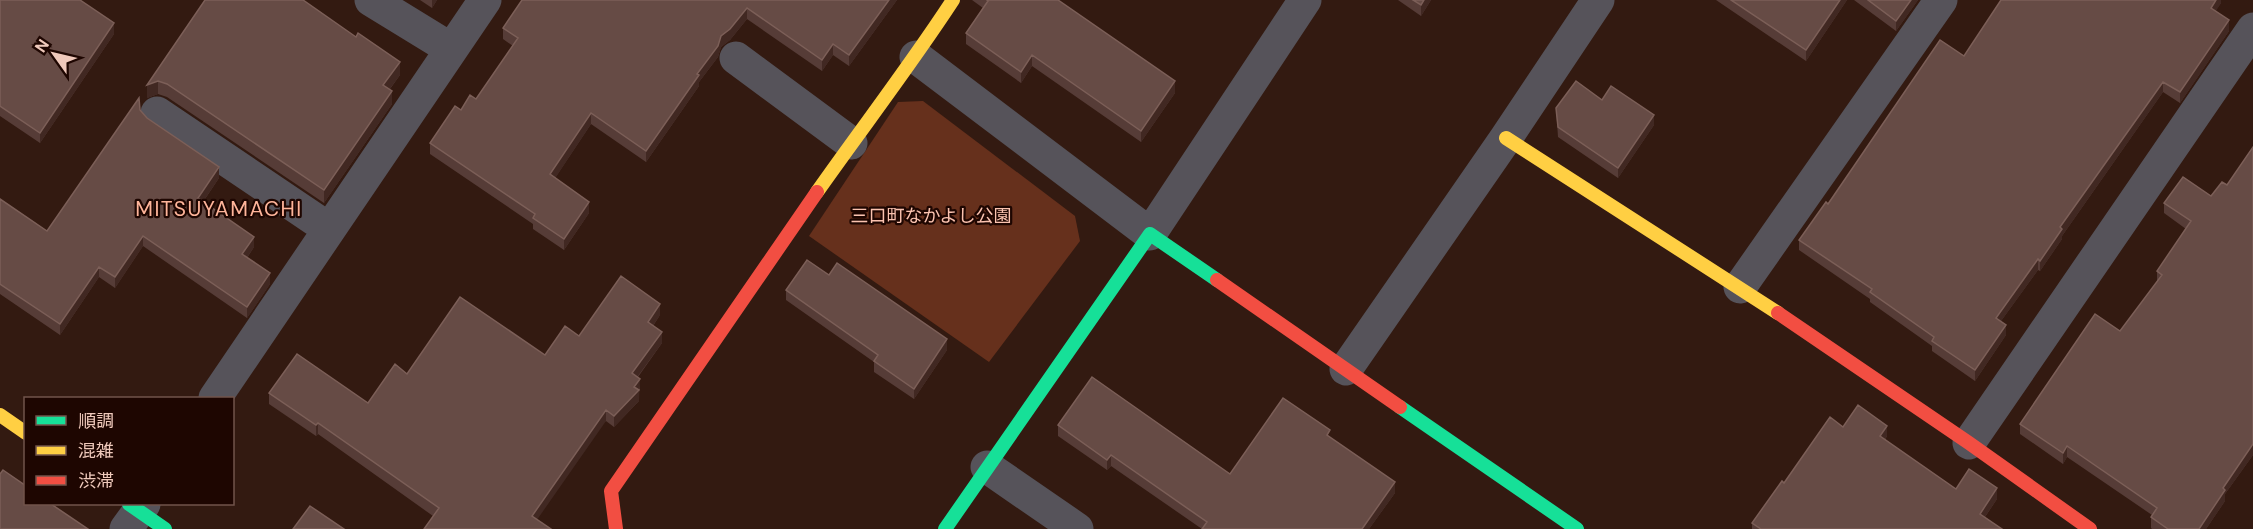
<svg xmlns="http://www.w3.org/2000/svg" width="2253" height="529" font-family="'DM Sans','Noto Sans JP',sans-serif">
  <rect width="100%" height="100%" fill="#331a11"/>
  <path fill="#66301c" d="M923,101l152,115 5,25 -91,121 -180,-126 89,-134z"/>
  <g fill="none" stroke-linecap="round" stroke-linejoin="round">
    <path stroke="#56535a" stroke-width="33" d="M371,0l80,49
      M916,57l234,177 155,-234
      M736,58l115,85
      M157,113l172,116
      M1740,287l201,-287
      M1346,369l160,-231 92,-138
      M215,398l270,-398
      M1969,443l284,-414
      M987,467l90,62
      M126,529l18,-25"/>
    <path stroke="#16e098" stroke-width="14" d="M1400,407l177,122
      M129,504l36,25
      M945,529l205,-295 67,46"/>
    <path stroke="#ffcf43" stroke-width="14" d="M1506,138l272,175
      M817,192c45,-64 93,-126 136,-192
      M0,415l26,18"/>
    <path stroke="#f24e42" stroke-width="14" d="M1217,280l183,127
      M1778,313l191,130 121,86
      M616,529l-5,-38 206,-299"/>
  </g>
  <path fill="#563c37" d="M0,0l114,34 -74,109 -40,-27z
    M205,0l195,75 -10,14 2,15 -68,99 -157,-106 -9,-3 -11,4z
    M420,0h17l-5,8z
    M522,0h375l-48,66 -16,-11 -11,16 -75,-52 -17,21 -9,7 -3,10 -19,25v4l-53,76 -55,-38 -36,54 34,35 -25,37 -31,-21v-5l-103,-70v-11l31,-33 15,-11 37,-53 -10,-7v-11z
    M972,0h86l117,93 -34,49 -109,-76 -11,17 -55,-39v-11l17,-25z
    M1398,0h33l-10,16z
    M1716,0h131l-41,61z
    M1854,0h64l-22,31z
    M2221,0v3l-6,8 14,20 -49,72 -17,-11 -101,144v3l-22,32 -2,-1 -37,51 5,14 -31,46 -43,-30v-5l-62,-44v-3l-71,-49v-10l29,-36 136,-148z
    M1602,100l52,25 -36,53 -60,-41 -2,-29z
    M140,110l7,8 72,60 -16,24 51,45 -7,11 23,26 -23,34 -104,-72 -28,42 -16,-11 -39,58 -60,-41v-95l47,32z
    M2253,147v308l-28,39v7l-19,28h-54l-1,-1v-11l1,-2 -85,-58 -4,7 -43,-30v-10l100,-93 37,-49v-11l29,-42 -22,-16v-10l47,-7 16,-11z
    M829,275l118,75 -33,49 -40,-27v-10l-88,-62v-10z
    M660,315l-7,11 9,17 -24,34 2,13 -1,2v9l-25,26 -8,-6 -173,95 -115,-82 -2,2 -47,-32v-11l99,10 39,-29 138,-19 34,-19z
    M1058,425l172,49 100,-36 65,55 -26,36h-167l-91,-63 -4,4 -49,-34z
    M1843,427l44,9 -2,4 71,49 41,10 -12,18 17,12h-250v-6z"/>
  <path fill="#412822" d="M432,0h5l-5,8z
    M889,0h8l-48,66v-11z
    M1424,0h7l-10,16v-11z
    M1840,0h7l-41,61v-11z
    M1911,0h7l-22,31v-10z
    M2216,0h5v3l-10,16v-11z
    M747,8v11l-17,21 -9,7 -3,10 -19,25v4l-53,76v-11l75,-115z
    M2229,20v11l-49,72v-11z
    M114,23v11l-74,109v-10z
    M833,44v11l-11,16v-11z
    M1032,55v11l-11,17v-11z
    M400,62v13l-17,23v-13z
    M158,81v13l-11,4v-13z
    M1175,81v12l-34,49v-11z
    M2163,82v10l-101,144v3l-22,32v-10l20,-34z
    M392,91v13l-68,99v-13z
    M591,113v11l-41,62v-12z
    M1654,115v10l-36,53v-10z
    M219,167v11l-21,31v-11z
    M589,202v11l-25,37v-11z
    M143,236v10l-28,42v-11z
    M254,237v10l-12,18v-11z
    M2038,259v11l-42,58v-10z
    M99,267v10l-39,58v-11z
    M270,273v11l-23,34v-11z
    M660,304v11l-12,18v-11z
    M2006,325v10l-31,46v-11z
    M662,332v11l-30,41v-11z
    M947,339v11l-33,49v-10z
    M640,379l-1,22 -25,26v-11z
    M606,410v11l-74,106v-11z
    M318,423v11l-2,2v-11z
    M1887,426v10l-7,11v-11z
    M2253,444v11l-28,39v7l-19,28h-7l24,-41z
    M2067,446v11l-4,7v-11z
    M1111,455v11l-4,4v-10z
    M1395,482v11l-26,36h-7z
    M1997,488v11l-17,25v-10z"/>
  <path fill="#664b45" stroke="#7c5f58" stroke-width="1.5" d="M0,0h80l34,23 -74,110 -40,-27z
    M205,0h98l53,37 2,-4 42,29 -17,23 9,6 -68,99 -157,-106 -9,-3 -11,4z
    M522,0h367l-40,55 -16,-11 -11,16 -75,-52 -17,21 -9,7 -3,10 -21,28 2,1 -53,76 -55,-38 -41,61 39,28 -25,37 -31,-21 2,-4 -105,-71 25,-37 6,4 9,-15 6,4 42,-61 -15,-10z
    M987,0h71l117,81 -34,50 -109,-76 -11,17 -55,-39 22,-32z
    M1413,0h11l-3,5z
    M1731,0h109l-34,50z
    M1868,0h43l-15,21z
    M2001,0h215l-5,8 18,12 -49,72 -17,-10 -103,145 2,2 -22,32 -2,-2 -42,59 10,7 -31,45 -43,-29 2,-4 -64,-45 2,-3 -73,-49 27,-38 2,2 112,-164 24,16z
    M1576,81l26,19 9,-14 43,29 -36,53 -60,-41 -2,-19z
    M139,98l1,12 7,8 72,49 -21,31 56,39 -12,17 28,19 -23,34 -104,-71 -28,41 -16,-10 -39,57 -60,-40v-85l47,32z
    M2253,147v297l-30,44 2,2 -26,39h-31l-17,-12 6,-9 -90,-62 -4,7 -43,-29 75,-110 25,17 42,-56 -5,-4 34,-50 -27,-18 19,-26 28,19 11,-14 5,3z
    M807,260l22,15 8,-12 110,76 -33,50 -40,-28 4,-6 -92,-65z
    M621,276l39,28 -12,18 14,10 -30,41 8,6 -6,8 5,3 -25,26 -8,-6 -74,106 19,13h-127l15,-21 -121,-85 -2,2 -47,-32 28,-39 71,49 27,-39 12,10 53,-77 85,58 20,-29 14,10z
    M1092,377l138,97 53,-76 47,32 -3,5 68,47 -33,47h-160l5,-7 -96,-67 -4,5 -49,-35z
    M1858,405l29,21 -7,10 76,53 13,-20 28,19 -17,26 22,15h-241l-9,-6 30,-42 2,2 46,-66 13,10z
    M3,470l23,16v18h25l37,25h-88v-55z
    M310,506l34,23h-51z"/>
  <g text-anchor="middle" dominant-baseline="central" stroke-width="4.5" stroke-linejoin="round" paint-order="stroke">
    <g font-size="18" fill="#fbc3b0" stroke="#1e0601">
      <text x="931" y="216">三口町なかよし公園</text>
    </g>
    <g font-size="21" letter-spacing="1.5" fill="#ffb59a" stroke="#1e0601">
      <text x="219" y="209">MITSUYAMACHI</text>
    </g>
  </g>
  <rect x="24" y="397" width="210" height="108" fill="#1e0601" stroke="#72544b" stroke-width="1.5"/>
  <rect x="36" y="416" width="30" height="9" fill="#16e098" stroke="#72544b" stroke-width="1.5"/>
  <text x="78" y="427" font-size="18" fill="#efc9bb">順調</text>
  <rect x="36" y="446" width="30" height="9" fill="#ffcf43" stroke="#72544b" stroke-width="1.5"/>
  <text x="78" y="457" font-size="18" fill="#efc9bb">混雑</text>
  <rect x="36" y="476" width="30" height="9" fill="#f24e42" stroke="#72544b" stroke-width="1.5"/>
  <text x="78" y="487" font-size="18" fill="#efc9bb">渋滞</text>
  <g transform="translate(54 54) rotate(304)" stroke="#1e0601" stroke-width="4.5" paint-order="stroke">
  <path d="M0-4.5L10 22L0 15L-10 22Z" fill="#efc9bb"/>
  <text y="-9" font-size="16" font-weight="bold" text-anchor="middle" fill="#efc9bb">N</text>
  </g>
</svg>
